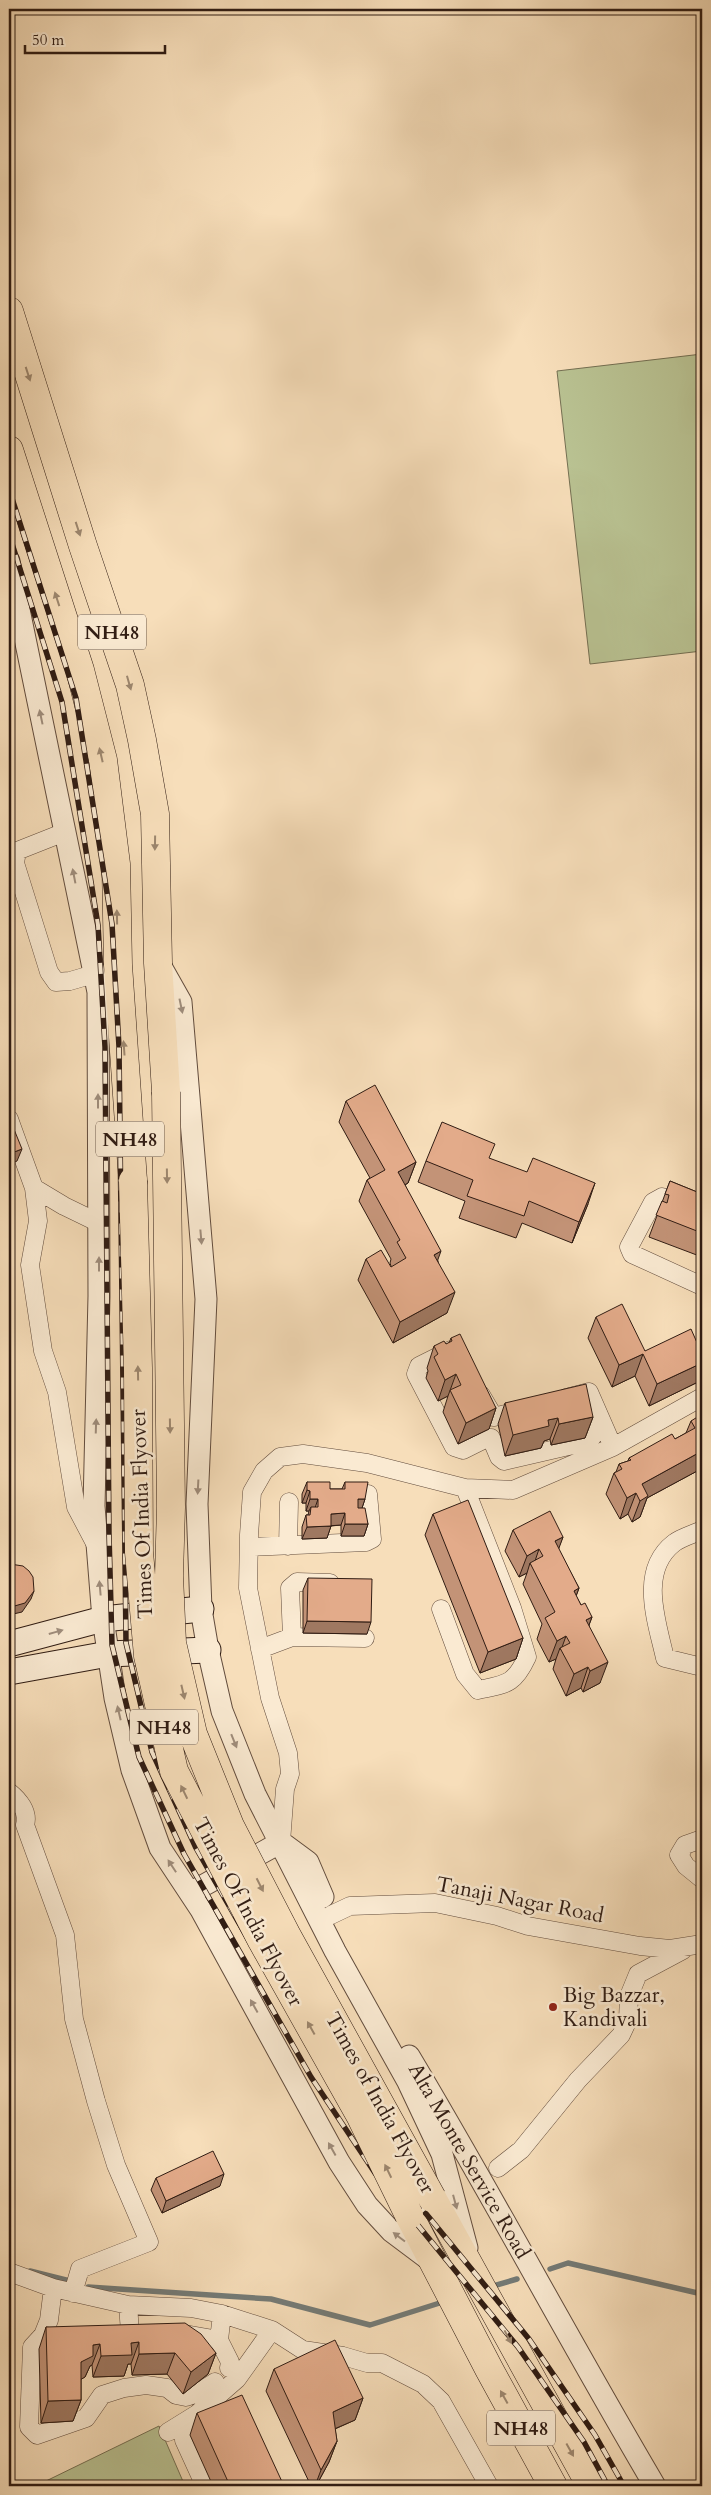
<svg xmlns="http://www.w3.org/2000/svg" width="711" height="2495" font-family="Cardo,serif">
  <rect width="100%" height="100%" fill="#f7deba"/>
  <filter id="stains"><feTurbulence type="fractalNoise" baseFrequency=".004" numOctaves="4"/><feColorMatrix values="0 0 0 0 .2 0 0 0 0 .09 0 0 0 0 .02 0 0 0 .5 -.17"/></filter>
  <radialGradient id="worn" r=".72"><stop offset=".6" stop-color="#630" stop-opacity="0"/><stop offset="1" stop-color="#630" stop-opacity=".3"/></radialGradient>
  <path fill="#b9c292" stroke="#746f52" d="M702,354v297l-112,13 -33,-293z
    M159,2426l26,60h-134l-5,-5z"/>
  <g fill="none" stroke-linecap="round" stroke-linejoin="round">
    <path stroke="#747b77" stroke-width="5.5" d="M550,2269l18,-6 134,31
      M30,2271l44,11
      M88,2287l183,12 99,26 76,-24
      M490,2287l27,-8"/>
    <defs>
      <path id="minor" d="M65,832l-48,19 -2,12 34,109 7,10 14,-1 24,-7
        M9,1119l25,69 4,33 -8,44 13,86 14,41 19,115 20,38
        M34,1188l30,18 35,17
        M702,1214l-40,-17 -9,5 -24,45 3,7 70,32
        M451,1350l-32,16 -3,8 38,73 9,3 24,-12h4l8,19 5,4 82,-19 6,-5 -12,-31
        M481,1395l13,22 30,-8
        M566,1398l23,-6 24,55
        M702,1530c-8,4 -20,7 -28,13 -36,28 -17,79 -9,115l37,9
        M288,1546l1,-44
        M249,1547l117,-5 6,-3 -4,-45
        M441,1609l24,65 13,16c28,-6 36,-5 49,-33l-15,-49 -47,-120
        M292,1637l-2,-49 7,-6 33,1
        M260,1649l32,-12 73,1
        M9,1792c10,8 20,20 16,33l40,110 9,84 22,82 20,64 33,77 -69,27 -7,24
        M702,1839l-17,6 -6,10 7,11 16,13
        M281,1842l4,-53 5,-15 -2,-21 -18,-55 -22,-110 1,-53 3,-43 12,-21 16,-14 23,-3 64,9 98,25 48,2 100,-43 89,-50
        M331,1915l19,-9 85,-3 62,13 31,10 112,20 30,3 32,-5
        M498,2168l23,-18 57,-70 43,-45 7,-15 1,-24 9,-22 45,-24
        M9,2272l44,16 75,17 63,3 31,6 50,16 31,20 40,6 24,7h15l41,21 18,17 48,85
        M53,2288l-4,32 -6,15 -11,12 -3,80 8,8 49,-17 16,-23 22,-7 22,-3 21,3 9,7 10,2 12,-4 17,-11
        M128,2305l2,27
        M179,2333l40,7 3,-26
        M219,2340l11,22 -1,6
        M201,2424l-16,7 -1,9 21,46
        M168,2432l29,-18 40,-35 35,-49"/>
      <path id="tertiary" d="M9,561l89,431 1,304 -5,210 9,113 12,79 17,72 28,78 41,62 138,252 28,43 24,26 40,30
        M159,963l22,39 25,297 -9,205 4,105 7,41 14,61 33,83 80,157 73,131 34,72 25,94
        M285,1845l23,17 15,35
        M190,1893l91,-51
        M409,2056c85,142 162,288 246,430"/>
      <path id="secondary" d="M9,1644l94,-25 98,-10
        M9,1672l99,-18 100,-4"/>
      <path id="trunk" d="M9,311l74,235 47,139 12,55 13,74 3,149 8,129
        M9,450l71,220 23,90 13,104 2,101 15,216
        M432,2198l159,288
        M409,2215l80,154 64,117"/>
    </defs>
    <use href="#minor" stroke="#624c3d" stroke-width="19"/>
    <use href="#tertiary" stroke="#624c3d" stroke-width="23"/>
    <use href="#secondary" stroke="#301c13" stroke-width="27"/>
    <use href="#trunk" stroke="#301c13" stroke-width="29"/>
    <use href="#minor" stroke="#faead2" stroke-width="18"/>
    <use href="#tertiary" stroke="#faead2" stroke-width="21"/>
    <use href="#secondary" stroke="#faead2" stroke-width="25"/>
    <use href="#trunk" stroke="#f7deba" stroke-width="28"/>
    <defs>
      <path id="rail" d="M9,489l67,209 36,226 7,123 7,596 26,109 44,96 127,222 63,95 143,174 66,96 29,51
        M9,534l53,168 36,223 7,122 4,487 3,111 27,112 45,97 127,223 64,96 143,174 66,95 24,44"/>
    </defs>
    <use href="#rail" stroke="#301c13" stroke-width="5.5"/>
    <use href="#rail" stroke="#faead2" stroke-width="4" stroke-dasharray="11" stroke-linecap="butt"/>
    <defs>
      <path id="trunk-bridge" d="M166,1092l5,415 -2,69 3,67 21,91 37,92 56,108 146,264
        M133,1181l5,187 1,184 9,104 26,115 88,170 99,176 48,98"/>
    </defs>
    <use href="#trunk-bridge" stroke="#301c13" stroke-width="29" stroke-linecap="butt"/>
    <use href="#trunk-bridge" stroke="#f7deba" stroke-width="28"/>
  </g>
  <path fill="#c39377" stroke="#301c13" d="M346,1101l70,61 -8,21 -3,2 33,76 9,52 -54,30 -35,-63 8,-21 25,8v-1l-1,-3 1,-4 -32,-58 8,-21 3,-2 -31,-56z
    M490,1159l98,45 -16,39 -50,-20 -6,15 -57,-20 6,-17 -47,-19 8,-21z
    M670,1181l32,13v63l-53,-20z
    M596,1317l49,34 53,31 -49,24 -14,-30 -23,11 -24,-49z
    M451,1338l45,70 -7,21 -31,15 -15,-32 5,-16 -10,5 -12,-23 2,-7 -1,-3 7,-22 12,-2 3,-1z
    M505,1403l88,14 -8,21 -34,7 -1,-6 -6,2 -3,7 -36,8 -7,-32z
    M702,1417v58l-3,-5 -52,28 -7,19 -8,5 -4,-8 -8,5 -14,-25 8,-21 2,-1 3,-8 9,-3 1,-3 46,-19 11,-6 5,-12 10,-1z
    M307,1482l23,7h12l3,-7 20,17 -3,9 6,16 -4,12h-23v-11l-10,1 -4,12 -25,1v-12l4,-12h2l1,-4h-3v-8h-4v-9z
    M433,1514l90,124 -7,21 -36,14 -55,-138z
    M513,1530l50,7 -5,12 21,39 -3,8 5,9 11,12 -3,8 11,58 -17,9 -2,-4 -15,8 -13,-27 3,-10 -7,3 -12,-23 5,-15 -19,-40 4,-11 -8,4 -14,-26z
    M308,1578l59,56 -64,-1v-43z
    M702,1836v29l-5,-15z
    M156,2178l64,8 -58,27 -11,-23z
    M46,2327l170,26 -8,21 -25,20 -16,-20 -35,1 -1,-11h-3l-4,12 -31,1 -1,-12 -2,1 -5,11 -4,2v21l-8,21 -32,2 -2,-74z
    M274,2369l89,29 -8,22 -20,9 2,12 -8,21 -13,24h-5l-45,-95z
    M197,2413l87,73h-71l-23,-51z"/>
  <path fill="#9f7861" stroke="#301c13" d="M22,1149l-5,12 -8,4v-11z
    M416,1162l-8,21 -18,10 8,-21z
    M595,1183l-7,21 -16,39 7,-21z
    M441,1251l-8,22 1,-18z
    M455,1292l-8,21 -54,30 7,-21z
    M643,1354l-8,22 -23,11 7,-22z
    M702,1363v8l-4,11 -49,24 8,-22z
    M456,1374l-8,22 -10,5 7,-21z
    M496,1408l-7,21 -31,15 8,-21z
    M593,1417l-8,21 -34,7 8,-21z
    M558,1418l-8,21 -6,2 -3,7 -36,8 8,-21 35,-15z
    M702,1451v9l-3,10 -52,28 -7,19 -8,5 8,-21 2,-17z
    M307,1490l3,1 -4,12h-4z
    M636,1493l-8,21 -8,5 7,-21z
    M310,1499h8l-4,12 -3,-4 -2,4h-3z
    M358,1499h7l-4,12h-8z
    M345,1513l-4,12 -14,1 4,-12z
    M345,1524h23l-4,12h-23z
    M331,1526l-4,12 -25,1 5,-12z
    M563,1537l-8,22v-18z
    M539,1549l-6,18 -3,-4 -3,10 -8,4 8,-21z
    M579,1588l-8,22 3,-19z
    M34,1591l-3,8 -9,13 -13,3 2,-8z
    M592,1617l-8,21 2,-18z
    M307,1621l64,1 -4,12 -64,-1z
    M566,1636l-5,14 -1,-2 -4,11 -7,3 8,-21z
    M523,1638l-7,21 -36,14 8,-21z
    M608,1662l-8,21 -17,9 7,-21z
    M588,1667l-7,21 -15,8 8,-22z
    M224,2174l-4,12 -58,27 4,-12z
    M139,2342l-8,22h-3l-4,12 -31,1 8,-21 30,-13z
    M100,2344l-8,21 -2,1 -5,11 -12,7 8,-22 12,-17z
    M175,2353l-8,21 -35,1 7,-21z
    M216,2353l-8,21 -25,20 8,-22z
    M363,2398l-8,22 -30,13 8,-21z
    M81,2400l-8,21 -32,2 7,-22z
    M337,2441l-8,21 -13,24h-1l6,-16z"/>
  <path fill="#e3ab8a" stroke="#301c13" d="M375,1085l41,77 -18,10 43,79 -7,4 21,37 -55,30 -34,-63 15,-9 10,17 15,-9 -9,-16 3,-2 -33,-60 18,-10 -39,-69z
    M9,1117l13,32 -13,5z
    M442,1122l53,22 -6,14 38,14 6,-14 62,25 -16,39 -50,-21 -5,15 -57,-20 6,-16 -47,-19z
    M670,1181l32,13v39l-46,-18 6,-14 5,2 2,-8 -4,-1z
    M622,1304l23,47 46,-22 11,25v9l-45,21 -14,-30 -24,11 -23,-48z
    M460,1334l36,74 -30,15 -16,-33 11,-5 -5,-11 -11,6 -11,-23 4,-3 -4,-8 10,-5 2,3 6,-3 -1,-3z
    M586,1384l7,33 -34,7 -1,-6 -10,2 1,6 -36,9 -8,-32z
    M699,1416l3,5v-1v31l-60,33 6,12 -8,5 -4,-8 -9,5 -13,-25 8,-4 -3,-5 12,-4 -2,-2 43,-24 3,5 20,-11 -4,-7z
    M307,1482h23v7h15v-7h23l-3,17h-7v9h7l3,16h-23v-11l-14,1v12l-24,1 -1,-12h4l1,-8h7v-8h-8v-8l-3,-1z
    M468,1500l55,138 -35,14 -55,-138z
    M550,1511l13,26 -8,4 24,47 -5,3 7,14 4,-2 7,14 -6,3 22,42 -18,9 -2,-4 -14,7 -14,-26 10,-5 -4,-7 -9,5 -12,-23 10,-6 -25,-49 13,-7 -4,-7 -12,7 -14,-26z
    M10,1564l13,2 6,5 4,6 1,14 -9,12 -14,4 -2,-1v-41z
    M308,1578l64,1 -1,43 -64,-1z
    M213,2151l11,23 -58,27 -10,-23z
    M185,2323l16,11 15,19 -25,19 -16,-19 -36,1v-12l-8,1 1,12 -31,1 -1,-12 -7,1v11l-12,6v38l-33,1 -2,-74z
    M335,2340l28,58 -30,14 4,29 -16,29 -47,-101z
    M242,2395l42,91h-54l-33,-73z"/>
  <defs><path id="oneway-solid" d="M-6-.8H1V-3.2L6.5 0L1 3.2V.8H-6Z" transform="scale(1.25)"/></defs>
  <g fill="#9d876f">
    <use href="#oneway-solid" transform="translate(28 374) rotate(72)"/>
    <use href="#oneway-solid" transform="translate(78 529) rotate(72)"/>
    <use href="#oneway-solid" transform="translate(57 599) rotate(-108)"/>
    <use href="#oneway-solid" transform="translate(129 683) rotate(74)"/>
    <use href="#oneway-solid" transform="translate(101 755) rotate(-103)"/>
    <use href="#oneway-solid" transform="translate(155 843) rotate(91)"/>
    <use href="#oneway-solid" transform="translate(117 917) rotate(-91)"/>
    <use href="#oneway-solid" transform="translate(124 1048) rotate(-94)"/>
    <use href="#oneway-solid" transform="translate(167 1176) rotate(89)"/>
    <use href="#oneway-solid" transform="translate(138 1373) rotate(-91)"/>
    <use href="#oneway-solid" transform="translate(170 1426) rotate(89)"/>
    <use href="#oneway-solid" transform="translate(183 1692) rotate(77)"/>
    <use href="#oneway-solid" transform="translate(184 1792) rotate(-116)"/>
    <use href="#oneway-solid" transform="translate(260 1885) rotate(63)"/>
    <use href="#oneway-solid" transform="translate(311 2028) rotate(-119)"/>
    <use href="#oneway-solid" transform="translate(388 2171) rotate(-116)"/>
    <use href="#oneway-solid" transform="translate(508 2337) rotate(62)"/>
    <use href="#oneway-solid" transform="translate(504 2397) rotate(-119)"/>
    <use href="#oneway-solid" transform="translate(570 2450) rotate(61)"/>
  </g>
  <g fill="#9f8d7c">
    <use href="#oneway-solid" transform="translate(41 717) rotate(-102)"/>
    <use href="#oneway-solid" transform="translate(74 876) rotate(-101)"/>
    <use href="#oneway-solid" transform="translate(181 1006) rotate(78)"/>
    <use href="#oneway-solid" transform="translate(98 1101) rotate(-90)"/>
    <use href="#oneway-solid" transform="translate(201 1237) rotate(85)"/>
    <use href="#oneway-solid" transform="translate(99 1264) rotate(-90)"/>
    <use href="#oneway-solid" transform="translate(96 1426) rotate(-88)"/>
    <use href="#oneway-solid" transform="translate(198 1487) rotate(93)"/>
    <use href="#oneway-solid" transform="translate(100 1588) rotate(-95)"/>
    <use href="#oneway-solid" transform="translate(56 1632) rotate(-16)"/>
    <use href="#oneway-solid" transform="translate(119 1713) rotate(-103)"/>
    <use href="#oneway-solid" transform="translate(234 1741) rotate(68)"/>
    <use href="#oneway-solid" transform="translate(172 1866) rotate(-123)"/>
    <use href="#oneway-solid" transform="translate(254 2006) rotate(-119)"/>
    <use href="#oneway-solid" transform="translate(332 2149) rotate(-119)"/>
    <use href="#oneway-solid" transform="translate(455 2202) rotate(75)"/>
    <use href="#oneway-solid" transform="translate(399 2237) rotate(-143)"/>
  </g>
  <circle fill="#8f2418" stroke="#faead2" stroke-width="2" cx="553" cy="2007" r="5"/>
  <g text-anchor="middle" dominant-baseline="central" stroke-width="5" stroke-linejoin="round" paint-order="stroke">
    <g fill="#faead2" stroke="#6d5a4c" stroke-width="1">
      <rect x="78" y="614.5" width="68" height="35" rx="4"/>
      <rect x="96" y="1121.5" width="68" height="35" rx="4"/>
      <rect x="130" y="1709.5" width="68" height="35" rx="4"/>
      <rect x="487" y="2410.5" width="68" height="35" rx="4"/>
    </g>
    <g font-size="20" font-weight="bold" fill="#301c13">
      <text x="112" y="632">NH48</text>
      <text x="130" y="1139">NH48</text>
      <text x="164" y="1727">NH48</text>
      <text x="521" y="2428">NH48</text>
    </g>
    <g font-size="21" fill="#301c13" stroke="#faead2">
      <text transform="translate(142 1514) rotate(-92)">Times Of India Flyover</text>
      <text transform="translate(520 1900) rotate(11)">Tanaji Nagar Road</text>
      <text transform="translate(248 1912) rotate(62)">Times Of India Flyover</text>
      <text transform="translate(380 2103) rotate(61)">Times of India Flyover</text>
      <text transform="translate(469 2161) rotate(60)">Alta Monte Service Road</text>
    </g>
    <g font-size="21" fill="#301c13" stroke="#faead2" text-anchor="start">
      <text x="563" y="1995">Big Bazzar,<tspan x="563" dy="24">Kandivali</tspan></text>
    </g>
  </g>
  <rect width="711" height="2495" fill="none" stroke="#f7deba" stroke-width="30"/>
  <rect x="10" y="10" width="691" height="2475" fill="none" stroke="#301c13" stroke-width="2.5"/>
  <rect x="15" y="15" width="681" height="2465" fill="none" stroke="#301c13"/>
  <path d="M25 45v8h140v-8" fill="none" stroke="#301c13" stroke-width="2.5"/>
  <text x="32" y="45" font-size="15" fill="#301c13" stroke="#faead2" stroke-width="4" paint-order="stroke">50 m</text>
  <rect width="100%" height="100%" filter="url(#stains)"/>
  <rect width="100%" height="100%" fill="url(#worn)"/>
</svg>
